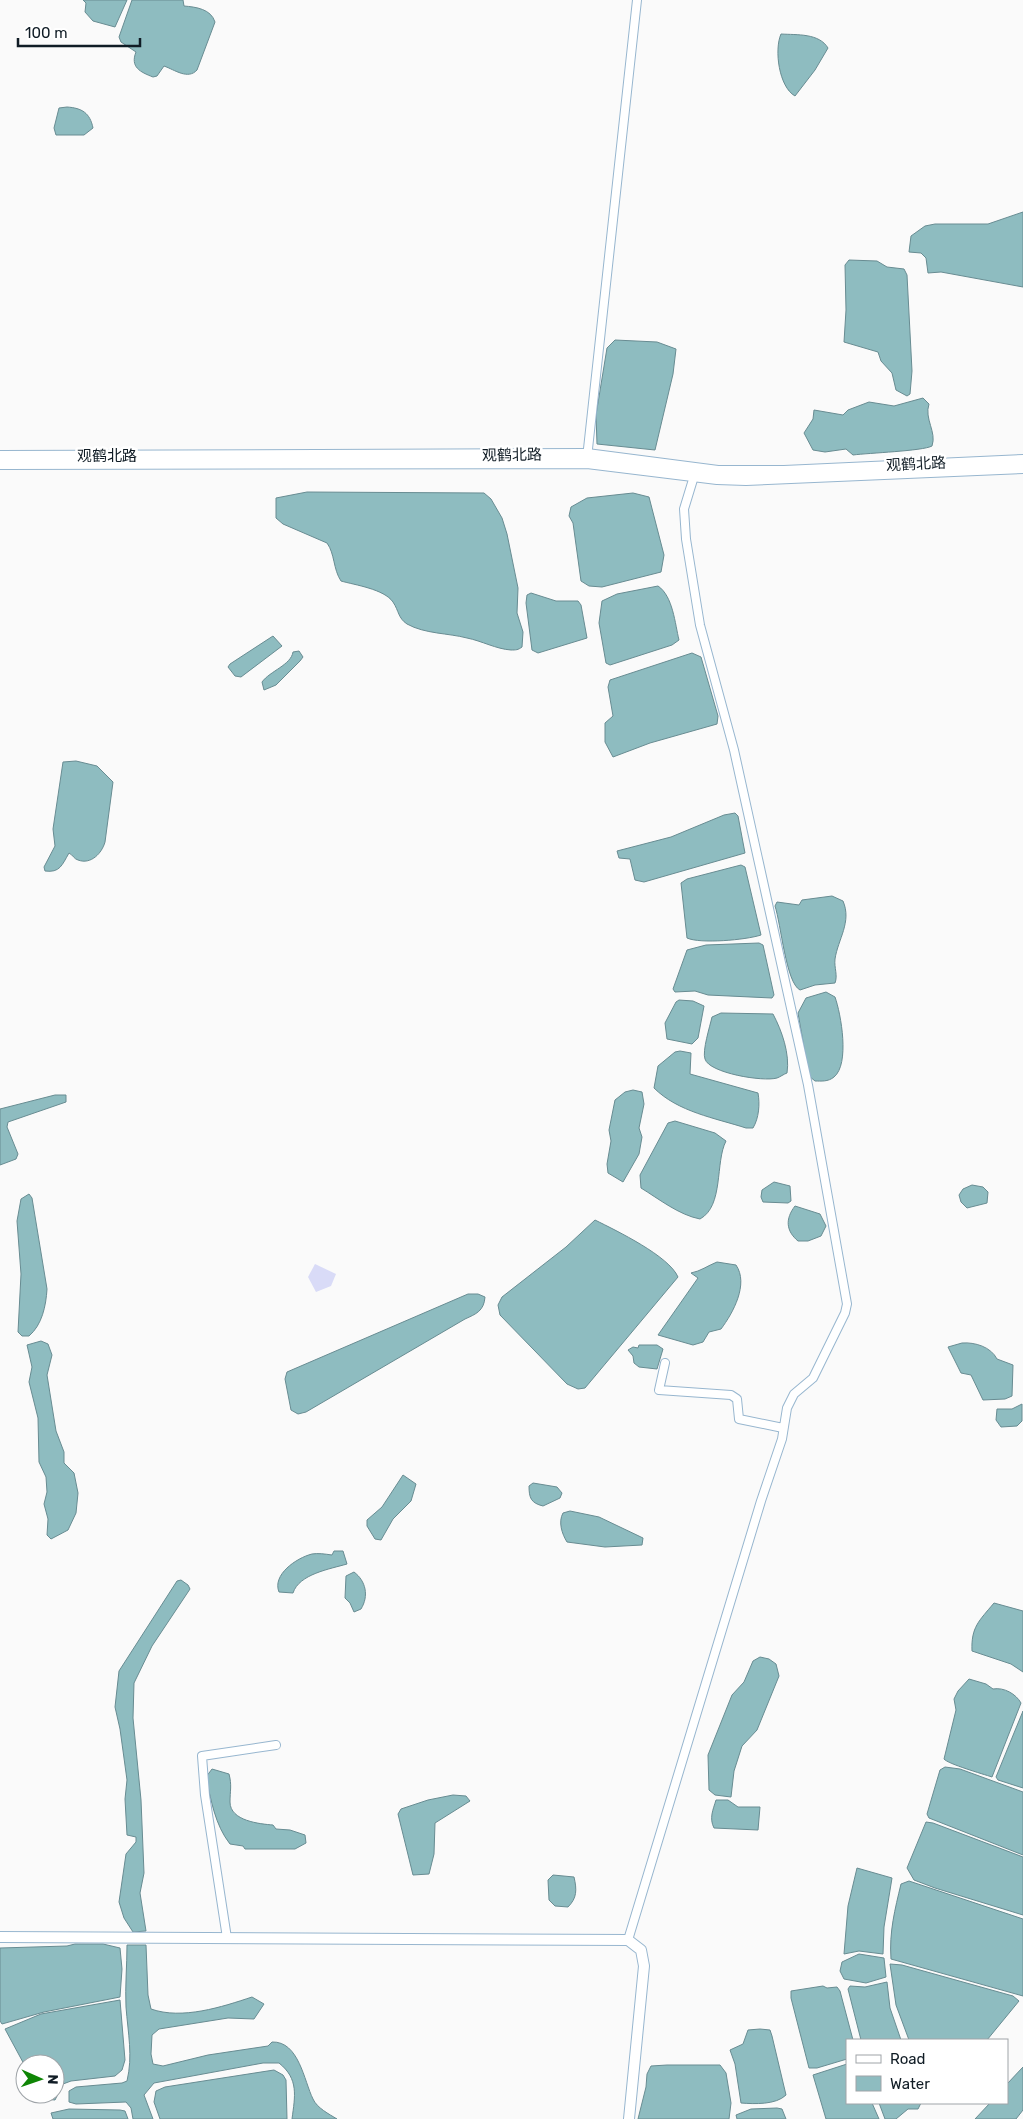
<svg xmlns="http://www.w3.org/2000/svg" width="1023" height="2119" font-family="Rubik,'Noto Sans SC',sans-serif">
  <rect width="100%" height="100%" fill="#fafafa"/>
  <path fill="#d9dbf7" d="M315,1264l21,10 -5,12 -15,6 -8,-15z"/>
  <path fill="#8ebcc0" stroke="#688c92" d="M83,0h44l-12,27 -22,-6 -8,-9 1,-9z
    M132,0h51l1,6c12,1 27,3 31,16l-18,48c-9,10 -22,0 -33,-4l-7,10 -4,1c-13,-5 -23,-10 -17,-25l-15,-10 -2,-5z
    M781,34c16,1 38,-1 47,14l-13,22 -20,26c-16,-9 -21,-46 -14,-62z
    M67,107c15,1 23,6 26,21l-9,7h-28l-2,-7 5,-20z
    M1023,212v75l-82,-15 -13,1 -2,-15 -5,-5 -12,-1 2,-16 14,-10 10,-2h53z
    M849,260l28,1 10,6 17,2 3,6 5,96 -2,23 -3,2 -11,-6 -4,-17 -11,-12 -3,-9 -34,-10 2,-32 -1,-45z
    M615,340l42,2 19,7 -3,25 -18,76 -58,-6 -1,-29 11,-67z
    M923,398l6,6c-5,15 8,28 3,42 -9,5 -64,7 -79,9l-7,-6 -21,3 -12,-2 -9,-17 9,-14 1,-9 29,5 5,-5 21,-8 25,4z
    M307,492l177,1 7,6 11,19 5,16 11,54 -1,25 6,19 -1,15c-4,3 -6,3 -11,3 -15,-1 -29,-9 -44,-12 -19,-5 -42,-4 -60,-14 -9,-6 -8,-13 -14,-22 -9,-13 -38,-17 -52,-21 -8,-12 -6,-27 -14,-38l-44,-19 -7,-6v-20z
    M633,493l16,4 15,58 -3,17 -59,15 -13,-1 -8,-5 -8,-58 -4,-7 2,-9 16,-9z
    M658,586c15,10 17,38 21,54l-7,5 -62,20 -4,-2 -7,-40 3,-22 15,-7z
    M531,593l25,8h22l3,4 6,33 -49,15 -6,-3 -6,-47 1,-8z
    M273,636l9,10 -41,31 -6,-1 -7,-9 2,-3z
    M299,651l4,6 -3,4 -24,24 -12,5 -2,-8c8,-11 29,-17 31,-30z
    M692,653l9,4 17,59 -1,8 -67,19 -37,14 -8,-15v-19l8,-7 -5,-29 2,-7z
    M76,761l21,5 16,16 -8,60c-3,11 -14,23 -27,18 -4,-1 -5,-5 -9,-7 -7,12 -9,20 -24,18l-1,-4 11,-21 -2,-17 10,-67z
    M735,813l3,3 7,37 -101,29 -9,-2 -5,-21 -11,-1 -2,-7 54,-14 53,-22z
    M741,865l4,2 16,68c-15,5 -61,9 -74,3l-6,-55 6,-4z
    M832,896l11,5c9,21 -5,38 -8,58 -1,9 3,16 0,24l-20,2 -15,5c-14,-7 -19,-66 -25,-84l2,-4 22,3 3,-5z
    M759,943l4,2 11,50 -2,3 -64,-3 -13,-4 -20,1 -2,-3 14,-39 19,-5z
    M826,992l9,5c6,17 15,67 -1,80 -6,5 -13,4 -19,4l-6,-5 -11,-63 8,-15z
    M679,1000l14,1 11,5 -6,32 -6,6 -25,-5 -2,-16 11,-21z
    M721,1013l52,1c9,17 17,40 14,59 -3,1 -7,4 -10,5 -14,4 -68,-5 -72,-19 -3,-8 5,-33 7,-42z
    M680,1051l11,2 -1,21 68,19c2,11 1,25 -5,35h-7c-31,-10 -68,-16 -92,-40l4,-22 17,-14z
    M633,1090l9,2 2,12 -5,24 3,9 -3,17 -16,28 -15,-9 -1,-9 4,-23 -2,-11 6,-30 10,-8z
    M55,1095h11v7l-58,20 -1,5 11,27 -2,5 -16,6v-56z
    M675,1121l40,12 11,8c-11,21 -2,65 -26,78 -21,-4 -41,-20 -59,-31l-1,-13 28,-52z
    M774,1182l16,4 1,15 -3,2 -25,-1 -2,-5 1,-7z
    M972,1185l11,2 5,5 -1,11 -20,5 -6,-6 -2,-7 4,-6z
    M29,1194l3,4 15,91c-1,17 -5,36 -18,47h-7l-4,-4 3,-58 -4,-53 4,-22z
    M795,1206l25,8 6,12 -5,10 -13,5h-10c-12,-10 -13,-22 -3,-35z
    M595,1220c22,11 74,36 83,57l-93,111 -7,1 -11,-5 -67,-69 -2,-10 4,-8 64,-50z
    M717,1262l19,3c13,19 -3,48 -15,64l-12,3 -6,10 -10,3 -35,-10 40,-57 -7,-5c10,-2 16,-7 26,-11z
    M468,1294h10l7,3c-1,14 -9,17 -20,22l-159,93 -8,2 -7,-4 -6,-31 2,-7z
    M41,1341l7,3 4,11 -5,20 9,56 8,21v11l10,10 4,20 -2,20 -8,17 -17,9 -4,-4 1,-16 -4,-15 3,-12 -1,-15 -7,-15 -1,-44 -9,-36 3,-15 -5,-22z
    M962,1343c13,-1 29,4 35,16l16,6 -1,31 -7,3 -22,1 -12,-25 -10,-2 -13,-26z
    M639,1345h18l6,4 -6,20 -18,-2 -5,-4 -1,-7 -5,-6 5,-3 5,1z
    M1022,1404v17l-5,5 -16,1 -5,-7 1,-11h15z
    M403,1475l13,9 -5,17 -18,18 -12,21 -6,-1 -8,-13v-6l15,-13z
    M533,1483l24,4 5,6 -2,5 -17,8c-12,-3 -14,-8 -14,-20z
    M570,1511l29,6 44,21 -1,7 -37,2 -38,-5c-5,-8 -9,-20 -4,-29z
    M334,1551h9l4,13c-17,5 -48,10 -54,29l-14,-1c-7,-17 17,-34 33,-38 6,-1 13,0 20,1z
    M354,1572c12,9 15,24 7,37l-7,3 -4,-9 -5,-5 1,-22z
    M181,1580l7,5 2,4 -38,57 -18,37 -1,35 8,82 3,73 -4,20 6,38 -13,1 -9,-14 -5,-16 7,-48 10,-12v-5l-9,-2 -2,-36 2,-19 -7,-51 -5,-22 4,-36 58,-90z
    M994,1603l29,8v61l-12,-8 -39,-13c-1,-24 7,-30 22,-48z
    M760,1657l9,2 7,5 3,12 -22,54 -15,16 -8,25 -3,26 -16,-2 -6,-5 -1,-35 24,-60 12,-13 9,-21z
    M969,1679l17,5 7,5c11,-2 23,5 28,14l-29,74c-9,-3 -44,-13 -48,-18l12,-49 -2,-11 4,-8z
    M1023,1711v77l-25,-8 -2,-3z
    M945,1767l15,2 63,23v63l-94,-37 -2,-4 13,-44z
    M212,1769l17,5c3,11 1,17 1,28 0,19 30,22 43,23l3,4 14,1 15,5 1,8 -11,6h-50l-2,-3 -13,-2c-15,-19 -19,-44 -24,-67z
    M453,1795l13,1 4,5 -35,22 -1,31 -5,20 -16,1 -15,-61 3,-5 27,-9z
    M716,1800h12l10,7h22l-2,23 -44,-2c-5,-10 -1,-18 2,-28z
    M926,1822l7,1 90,34v58l-88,-27 -21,-8 -7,-12z
    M857,1868l35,10 -8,49 -1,27 -24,-3 -15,3 4,-48z
    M553,1875l21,2c3,13 3,21 -6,30l-13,-1 -6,-6 -1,-20z
    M909,1881l114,38v77l-132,-37c-2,-27 4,-50 10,-75z
    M75,1944h28l17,4 2,21 -2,28 -76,15 -42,12 -2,-3v-73l67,-2z
    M127,1945h19l2,50 3,14c31,11 71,-2 101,-12l12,7 -10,15 -26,-1 -69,11 -7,6 -1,19 2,10 10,2 45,-11 60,-9 4,-4c27,-1 32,39 41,57 4,9 16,15 24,20h-45c3,-23 7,-40 -13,-56h-16l-109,20 -10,12 9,24h-20l-2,-11 -5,-6 -50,2 -7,-2v-11l7,-4 46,-4 5,-2c6,-25 1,-48 -1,-74 -1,-20 1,-42 1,-62z
    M859,1954l25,4 2,19 -20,6 -22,-4 -4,-8 2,-9z
    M890,1964l12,1 111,31 6,5 -32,39h-78l-13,-35z
    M887,1982l3,26 11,32h-40l-13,-51 2,-3 15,1z
    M823,1986l4,2 10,-1 3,4 13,49h-6v19l-30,9h-8l-18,-70v-7z
    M120,2000l5,60 -3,10 -7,6 -44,5 -8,3 -8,16 -10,-1 -2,-5h12v-30h-30v2l-20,-37 36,-15z
    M760,2029l10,1 2,6 14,59c-10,10 -32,9 -45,8l-6,-39 -5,-14 13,-6 5,-14z
    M847,2064v39h25l7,16h-53l-13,-44z
    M667,2065h53l6,8 5,30 -2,16h-91l8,-32 1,-13 4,-8z
    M1023,2067v43l-7,9h-41l15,-16h17v-19z
    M274,2070l9,5 3,5 1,39h-127l-6,-17 2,-11 9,-4z
    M879,2103h42l-3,6h-10l-12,10h-11z
    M777,2108l5,1 4,10h-49l-1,-4 15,-6z
    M69,2109l51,1 5,1 3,8h-75l-2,-6z"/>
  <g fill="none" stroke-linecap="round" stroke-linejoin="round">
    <defs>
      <path id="minor" d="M587,458l50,-458
        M665,1363l-6,27 72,5 6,4 2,20 44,9
        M227,1938l-22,-143 -3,-39 74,-11
        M628,1940l133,-439 21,-62 5,-31 7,-14 19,-16 32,-65 2,-9 -39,-219 -74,-335 -34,-125 -14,-86 -2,-30 11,-36"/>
      <path id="tertiary" d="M0,456l587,-2 131,17h66l239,-11
        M0,464l587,-1 130,16 29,1 277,-12
        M0,1937l628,3 13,10 3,16 -15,153"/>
    </defs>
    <use href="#minor" stroke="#97b6cf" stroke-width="10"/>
    <use href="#tertiary" stroke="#97b6cf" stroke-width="12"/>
    <use href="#minor" stroke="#fff" stroke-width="8"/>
    <use href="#tertiary" stroke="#fff" stroke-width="10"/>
  </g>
  <g text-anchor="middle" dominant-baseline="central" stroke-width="5" stroke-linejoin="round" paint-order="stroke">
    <g font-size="15" fill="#101c25" stroke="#fff">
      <text transform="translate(512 455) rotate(-1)">观鹤北路</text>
      <text x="107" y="456">观鹤北路</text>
      <text transform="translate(916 464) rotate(-3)">观鹤北路</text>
    </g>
  </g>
  <rect x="846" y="2039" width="162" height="65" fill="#ffffff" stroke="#9fa4a8"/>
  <rect x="856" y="2055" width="25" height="8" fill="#ffffff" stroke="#9fa4a8"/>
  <text x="890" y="2064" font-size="15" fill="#101c25">Road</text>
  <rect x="856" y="2076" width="25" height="15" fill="#8ebcc0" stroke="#9fa4a8"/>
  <text x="890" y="2089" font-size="15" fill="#101c25">Water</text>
  <g transform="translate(40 2079) rotate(92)"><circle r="24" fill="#ffffff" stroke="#9fa4a8"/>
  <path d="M0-4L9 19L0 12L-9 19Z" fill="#0f8605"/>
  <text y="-8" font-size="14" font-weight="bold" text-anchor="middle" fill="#101c25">N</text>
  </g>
  <path d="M18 38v8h122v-8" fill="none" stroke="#101c25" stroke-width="2.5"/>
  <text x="25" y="38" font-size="15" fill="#101c25" stroke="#ffffff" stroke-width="4" paint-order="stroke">100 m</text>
</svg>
